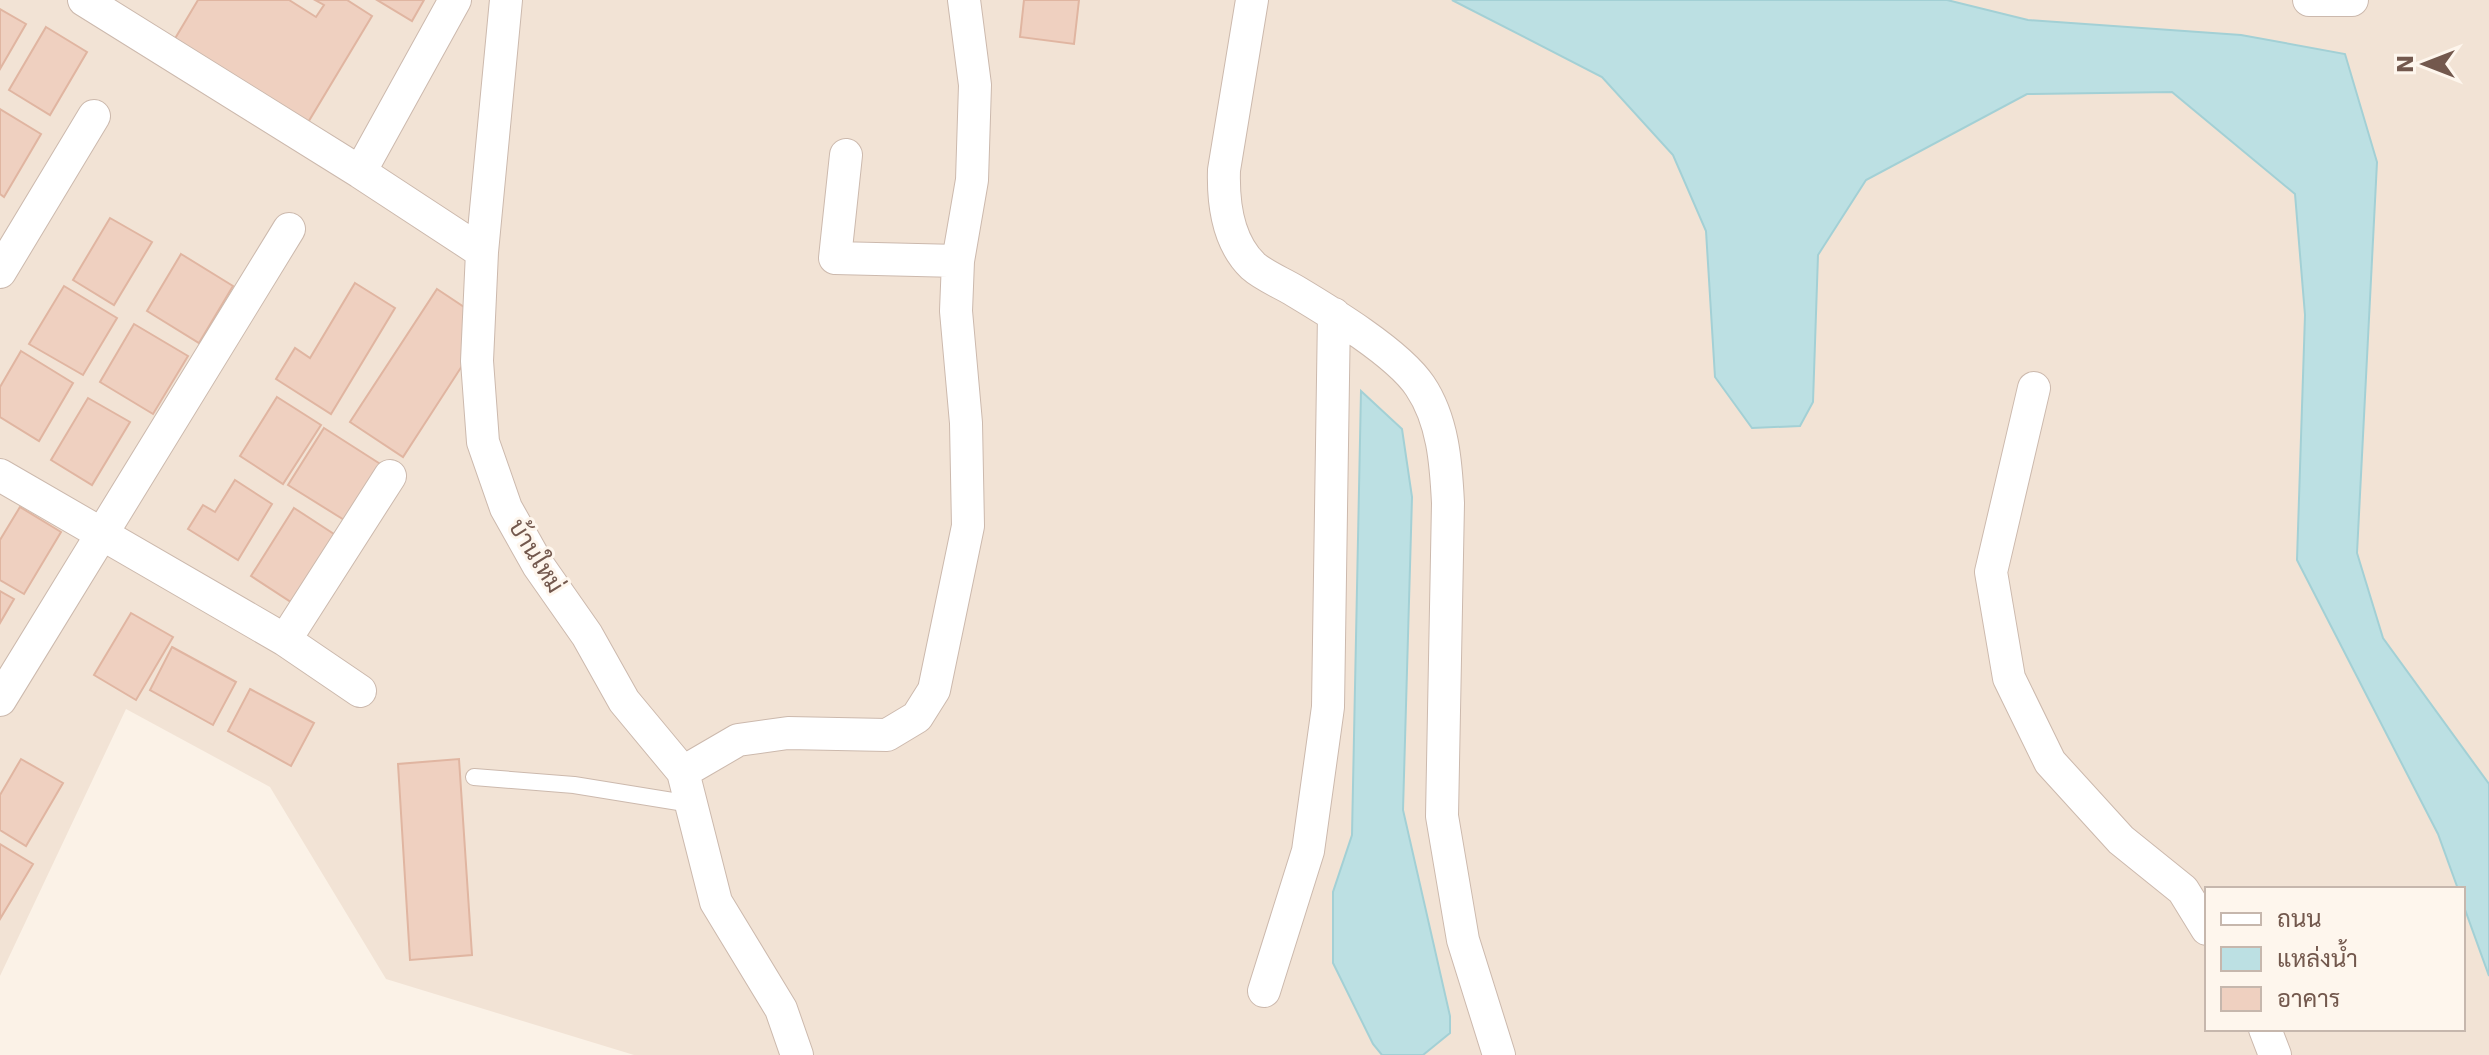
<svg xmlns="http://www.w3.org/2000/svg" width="2489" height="1055" font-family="'DejaVu Sans',Sarabun,sans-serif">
  <rect width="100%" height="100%" fill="#fbf2e7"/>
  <path fill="#f2e3d5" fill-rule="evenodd" d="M0,0h2489v1055h-1855l-248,-76 -116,-192 -144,-78 -126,267zM2207,889h256v140h-256z"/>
  <path fill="#bce0e3" stroke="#a3d0d5" stroke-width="2" d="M1452,0h495l81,20 213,15 104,19 32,108 -20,391 26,85 106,146v192l-26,-72v-15h-5l-20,-55 -141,-274 8,-245 -10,-121 -123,-102 -145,2 -161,86 -48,75 -5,147 -13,24 -48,2 -37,-51 -9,-146 -33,-76 -71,-78z
    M1361,391l41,38 10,68 -9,313 47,206v17l-27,22h-41l-9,-11 -40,-81v-71l19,-57z"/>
  <path fill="#efd0c0" stroke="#e0b5a1" stroke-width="2" d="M198,0h91l27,17 8,-12 -9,-5h32l25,16 -68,113 -134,-82z
    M377,0h47l-12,21z
    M1024,0h55l-5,44 -54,-7z
    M0,9l26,15 -26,45z
    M46,27l41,25 -37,63 -41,-25z
    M0,109l41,25 -37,63 -4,-3z
    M110,218l42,24 -38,63 -41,-25z
    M181,254l52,32 -34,57 -52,-32z
    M355,283l40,25 -64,106 -55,-35 19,-31 15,10z
    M64,286l53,32 -34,57 -54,-31z
    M437,289l33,22 -8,55 -59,91 -53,-35z
    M134,324l54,32 -35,58 -53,-32z
    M21,351l52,32 -34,58 -39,-24v-30z
    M277,397l44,28 -38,59 -43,-28z
    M88,398l42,24 -38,63 -41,-25z
    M324,428l61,39 -36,56 -61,-38z
    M235,480l37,24 -34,56 -50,-31 15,-24 12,7z
    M20,507l41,25 -37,62 -24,-14v-40z
    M294,508l43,28 -43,68 -43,-28z
    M0,591l14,8 -14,24z
    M131,613l42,24 -37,63 -42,-25z
    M172,647l64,35 -23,43 -63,-35z
    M250,689l64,34 -23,43 -63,-35z
    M21,759l42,24 -37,63 -26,-16v-35z
    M459,759l13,196 -62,5 -12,-196z
    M0,844l33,20 -33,55z"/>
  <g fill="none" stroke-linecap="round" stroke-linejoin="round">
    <defs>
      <path id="lane" d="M474,777l100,8 117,19"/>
      <path id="street" d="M84,0l276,172 122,80
        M506,0l-24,252 -5,109 6,81 23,66 32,57 49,70 37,66 59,71 33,130 65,107 16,46
        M1252,0l-28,170c-1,32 4,72 29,96 11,10 29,17 42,25 35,21 103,62 125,95 23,34 26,77 28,117l-6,313 21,124 36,115
        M2309,0h43
        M846,155l-11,103 123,3
        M360,172l95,-172
        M0,272l94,-156
        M2034,388l-43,184 18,106 41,84 71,78 62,50 24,39
        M0,475l285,165 75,51
        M285,640l105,-164
        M0,700l289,-471
        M683,772l55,-32 50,-7 99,2 30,-18 17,-27 34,-164 -2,-103 -10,-112 2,-50 14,-81 3,-95 -11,-85
        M1264,991l44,-140 20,-144 6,-393
        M2265,1029l10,26"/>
    </defs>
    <use href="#lane" stroke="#ccb9ad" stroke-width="18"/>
    <use href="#street" stroke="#ccb9ad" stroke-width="34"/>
    <use href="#lane" stroke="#fff" stroke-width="16"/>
    <use href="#street" stroke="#fff" stroke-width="32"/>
  </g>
  <g text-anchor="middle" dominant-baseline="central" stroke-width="6" stroke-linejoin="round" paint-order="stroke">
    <g font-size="24" fill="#73584d" stroke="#fef6ed">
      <text transform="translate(536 556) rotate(58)">บ้านใหม่</text>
    </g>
  </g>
  <rect x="2205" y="887" width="260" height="144" fill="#fef6ed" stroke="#c6b7ad" stroke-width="2"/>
  <rect x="2221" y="913" width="40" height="12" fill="#ffffff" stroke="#c6b7ad" stroke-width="2"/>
  <text x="2277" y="927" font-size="24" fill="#73584d">ถนน</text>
  <rect x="2221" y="947" width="40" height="24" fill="#bce0e3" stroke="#c6b7ad" stroke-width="2"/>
  <text x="2277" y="967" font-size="24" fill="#73584d">แหล่งน้ำ</text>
  <rect x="2221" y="987" width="40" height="24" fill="#efd0c0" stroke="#c6b7ad" stroke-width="2"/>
  <text x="2277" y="1007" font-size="24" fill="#73584d">อาคาร</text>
  <g transform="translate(2425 64) rotate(270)" stroke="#fef6ed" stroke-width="6" paint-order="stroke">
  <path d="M0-6L14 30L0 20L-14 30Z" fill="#73584d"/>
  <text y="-12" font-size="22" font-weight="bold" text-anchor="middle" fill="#73584d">N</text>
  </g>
</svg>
